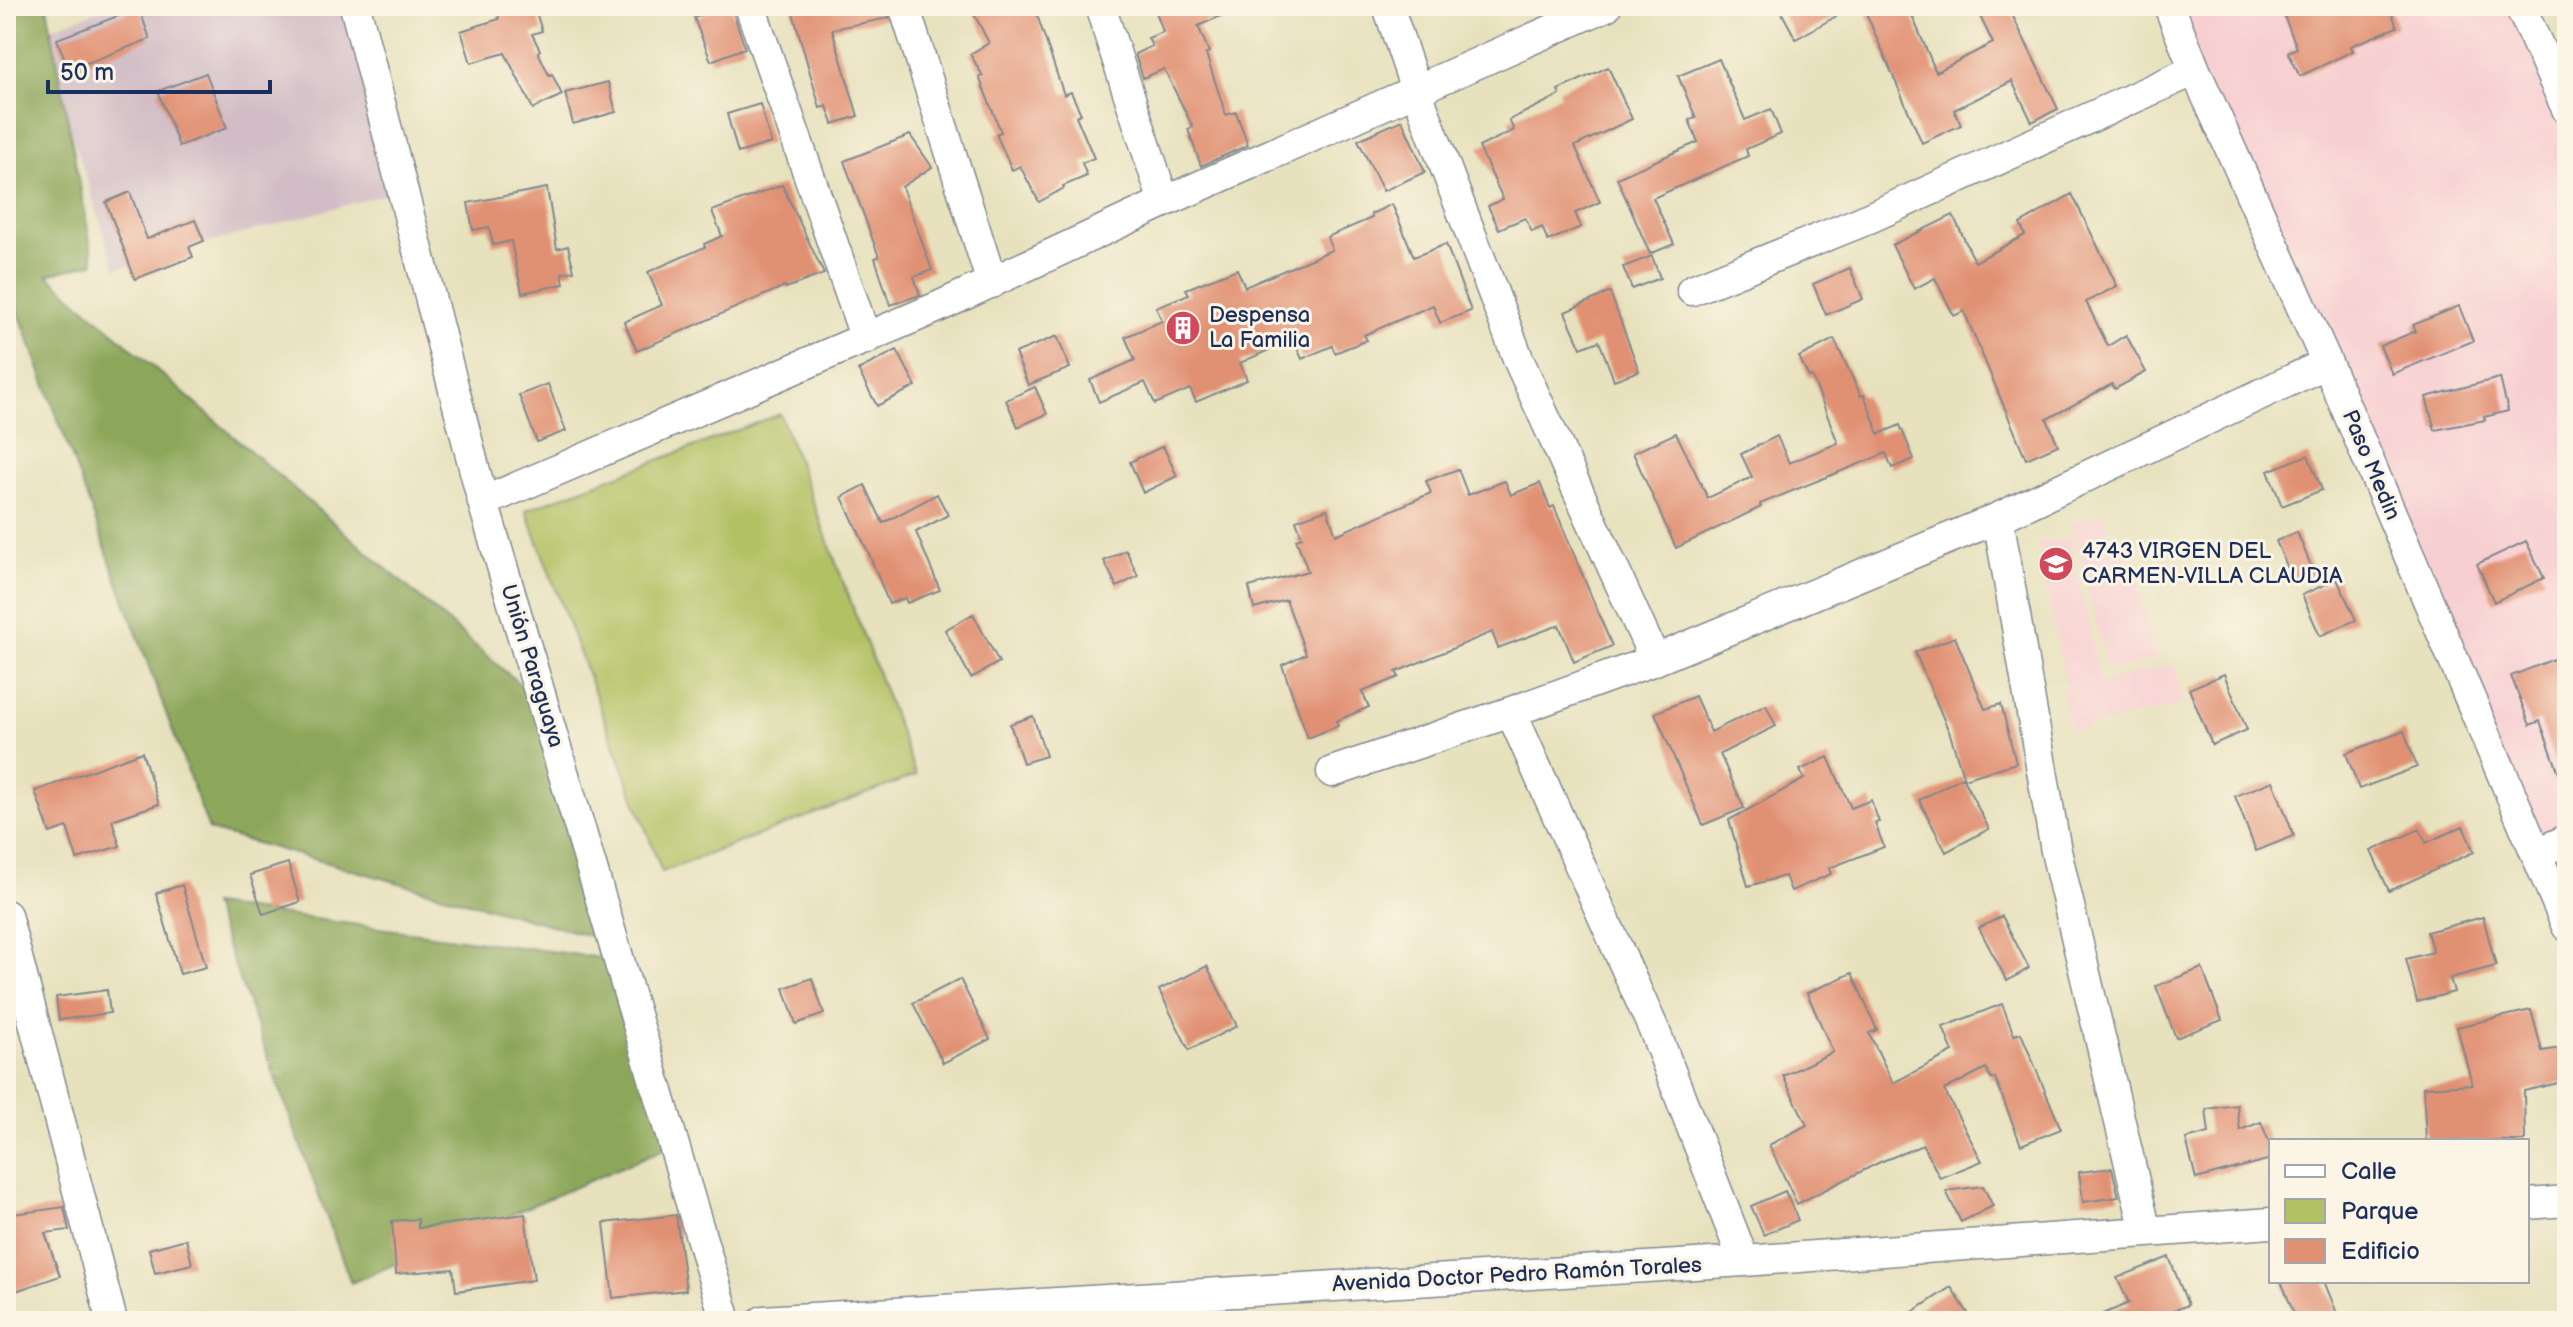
<svg xmlns="http://www.w3.org/2000/svg" width="2573" height="1327" font-family="'Balsamiq Sans',sans-serif">
  <rect width="100%" height="100%" fill="#fcf5e5"/>
  <filter id="ink" filterUnits="userSpaceOnUse"><feTurbulence type="fractalNoise" baseFrequency=".0125" numOctaves="2"/><feDisplacementMap in="SourceGraphic" scale="16" xChannelSelector="R" yChannelSelector="G"/><feConvolveMatrix kernelMatrix="1 2 1 2 8 2 1 2 1" color-interpolation-filters="sRGB"/></filter>
  <filter id="wash" filterUnits="userSpaceOnUse"><feTurbulence type="fractalNoise" baseFrequency=".006" numOctaves="4" result="noise"/><feDisplacementMap in="SourceGraphic" scale="32" xChannelSelector="R" yChannelSelector="G"/><feGaussianBlur stdDeviation="1.8" result="paint"/><feColorMatrix in="noise" values="0 0 0 0 0 0 0 0 0 0 0 0 0 0 0 0 0 1.4 0 .05"/><feComposite in="paint" operator="in"/></filter>
  <g filter="url(#wash)">
    <rect width="100%" height="100%" fill="#e7e1bd"/>
    <path fill="#f7cfd1" d="M2168,6h354l45,101v824z
      M2104,514l8,32 -22,6 1,4 37,-8 28,111 -48,12 -37,-148z
      M2070,537l30,145 74,-18 10,40 -113,28 -10,-40 11,-3h-5l-30,-145z"/>
    <path fill="#d2bdc6" d="M112,6h233l48,186 -278,77 -75,-237z"/>
    <path fill="#b2c164" stroke="#667861" stroke-width="2" d="M780,414l136,361 -254,97 -136,-362z"/>
    <path fill="#8da75a" stroke="#546b5c" stroke-width="2" d="M6,6h41l47,257 -47,12 498,431 67,236 -403,-112 -201,-547h-2z
      M212,905l403,55 56,186 -320,137z"/>
    <g id="blocks">
      <path fill="#e19173" d="M496,6h38l8,25 -10,3 8,16 -2,2 11,23 3,-1 10,21 -29,14 -28,-56 -34,10 -10,-32 38,-12z
        M724,6h7l14,42 -34,13 -17,-43z
        M791,6h95l3,12 -57,11 26,87 -25,8 -6,-18 -7,2z
        M970,6h64l30,89 7,-3 10,22 -5,2 18,42 -12,5 5,13 -24,10 1,2 -25,14 -19,-36 -8,4 -16,-36 5,-2 -22,-55 4,-1 -13,-22 19,-11z
        M1154,6h90l-46,20 11,26 -3,2 20,61 10,-3 12,33 -47,21 -13,-37 5,-2 -29,-58 -21,9 -8,-24 17,-8 -4,-8 15,-6z
        M1778,6h76l-58,33z
        M1863,6h45l28,66 57,-29 -18,-37h33l50,103 -26,13 -20,-41 -58,29 7,15 -39,18z
        M2280,6h109l8,21 -46,19 2,5 -53,25 -12,-24 9,-4z
        M139,8l11,31 -81,31 -12,-31z
        M1719,59l26,61 26,-11 10,25 -35,15 2,7 -95,42 21,46 -24,10 -33,-76 81,-36 -9,-22 7,-2 -18,-42z
        M1608,67l24,52 -57,27 25,56 -25,11 6,14 -33,14 -6,-14 -10,5 -7,-14 -26,11 -11,-23 15,-7 -24,-52 35,-17 -5,-10 51,-25 -2,-5z
        M206,73l21,55 -48,18 -21,-55z
        M608,82l8,30 -43,12 -8,-31z
        M760,104l11,39 -33,10 -11,-39z
        M1402,120l23,52 -42,19 -25,-51z
        M910,135l22,32 -30,20 30,83 -18,7 6,18 -30,10 -15,-47 4,-1 -35,-96z
        M782,185l42,89 -38,14 -1,-2 -148,65 -13,-29 38,-17 -14,-33 57,-25 -1,-3 18,-8 -10,-25z
        M547,188l10,61 11,-3 6,25 -12,2 2,11 -42,9 -11,-52 -18,4 -4,-18 -16,3 -5,-27z
        M130,192l17,47 48,-19 9,21 -15,6 4,10 -58,22 -29,-77z
        M2072,194l45,92 -31,16 22,44 18,-11 20,37 -31,17 -3,-5 -65,35 11,26 -32,14 -62,-148 -10,5 -19,-38 -21,11 -22,-44 61,-30 22,47 50,-27 -5,-11z
        M1392,204l22,53 32,-13 25,67 -31,12 -7,-18 -69,30 3,5 -32,13 -3,-7 -30,13 -9,-20 -53,24 7,17 -51,22 -6,-13 -35,15 -10,-22 -46,20 -9,-22 45,-20 -10,-23 37,-16 -6,-14 33,-13 -3,-5 51,-20 8,18 87,-37 -5,-13 45,-19 -1,-4z
        M1652,256l8,22 -28,11 -9,-22z
        M1850,268l13,31 -37,16 -13,-31z
        M1610,292l29,79 -25,9 -15,-39 -18,7 -16,-36z
        M2459,306l14,35 -81,33 -12,-28 36,-15 -3,-6z
        M1057,336l13,32 -42,17 -13,-32z
        M1834,339l27,57 3,-1 15,39 21,-9 14,34 -22,9 -6,-15 -126,51 1,3 -85,41 -43,-95 43,-20 32,65 44,-21 -11,-23 36,-18 12,27 49,-20 -26,-67 -3,1 -10,-20z
        M897,350l19,36 -39,20 -19,-36z
        M2500,378l8,33 -24,6 1,3 -50,10 -9,-33z
        M548,384l18,47 -29,11 -18,-47z
        M1035,387l12,27 -29,13 -12,-27z
        M1163,446l14,30 -34,17 -13,-31z
        M2308,455l14,35 -40,16 -14,-35z
        M1458,469l10,26 37,-14 6,14 29,-12 10,25 4,-2 58,140 -38,16 -15,-37 -61,23 -6,-16 -96,40 3,5 -37,15 7,15 -33,14 2,5 -30,12 -26,-73 24,-11 -20,-54 -32,9 -5,-22 59,-16 -12,-32 6,-2 -6,-17 31,-11 9,26 95,-42 -5,-12z
        M865,485l18,38 54,-29 11,21 -32,17 24,58 -33,13 -2,-5 -16,6 -20,-50 -27,-57z
        M2297,532l17,41 -21,8 -17,-40z
        M2526,541l18,37 -50,24 -17,-38z
        M1126,550l12,26 -21,11 -13,-26z
        M2337,579l19,41 -36,16 -18,-41z
        M973,614l26,48 -28,16 -26,-48z
        M1955,637l30,72 16,-5 15,59 -52,16 -14,-45 -35,-82z
        M2567,654v133h-3l-24,-66 -10,4 -19,-49z
        M2224,674l23,56 -35,15 -23,-56z
        M1695,696l16,36 55,-27 10,21 -56,28 24,54 -41,17 -48,-112z
        M1033,716l13,40 -23,7 -13,-39z
        M2404,731l13,36 -58,22 -13,-36z
        M142,752l17,52 -47,16 8,26 -43,13 -10,-32 -17,6 -15,-42z
        M1828,757l23,51 20,-8 8,22 -4,1 9,24 -55,21 2,6 -40,17 -6,-15 -37,10 -19,-66 75,-41 -4,-9z
        M1962,777l27,52 -43,23 -27,-52z
        M2273,781l21,55 -38,15 -21,-55z
        M2463,826l11,26 -85,39 -18,-40 49,-22 6,14z
        M288,863l12,39 -37,12 -13,-39z
        M182,885l24,82 -26,7 -24,-81z
        M2002,916l27,52 -22,13 -28,-53z
        M2483,917l13,49 -46,12 4,14 -37,10 -11,-43 27,-7 -6,-20z
        M1207,966l30,60 -48,24 -30,-60z
        M2202,968l20,52 -46,18 -20,-52z
        M1852,973l25,57 -8,3 24,50 60,-31 -10,-25 59,-23 12,31 7,-2 40,96 -40,16 -26,-67 -4,1 -5,-11 -42,22 38,71 -42,17 -17,-33 -43,17 -83,42 -28,-59 38,-20 -24,-49 50,-24 -26,-59z
        M812,978l12,36 -28,10 -12,-36z
        M960,979l30,60 -47,24 -30,-60z
        M107,990l3,23 -51,7 -3,-23z
        M2531,1010l11,41 25,-4v34l-43,10 1,50h-99l-3,-54 49,-3 -15,-57z
        M2237,1105l3,25 21,-8 10,25v12l-75,20 -10,-40 23,-6 -3,-24z
        M2112,1168l7,29 -36,5 -4,-30z
        M1983,1186l10,20 -32,16 -15,-31z
        M1785,1191l13,29 -34,15 -13,-29z
        M64,1207l5,23 -24,3 15,43 -44,15 -10,-31v-45z
        M525,1214l9,66 -78,11 -3,-22 -57,5 -4,-53 26,-2v9z
        M676,1215l10,75 -73,8 -9,-75z
        M186,1239l6,25 -37,9 -6,-24z
        M2169,1257l19,48 -41,16h-60l42,-18 -12,-25z
        M2281,1281h43l16,40h-43z
        M1951,1287l22,34h-74z"/>
    </g>
  </g>
  <g filter="url(#ink)">
    <use href="#blocks" fill-opacity="0" stroke="#81888e" stroke-width="2"/>
    <g fill="none" stroke-linecap="round" stroke-linejoin="round">
      <defs>
        <path id="minor" d="M355,6l128,496 243,819
          M750,6l116,333
          M904,6l88,277
          M1100,6l64,196
          M1388,6l28,84 103,271 136,299
          M2169,6l26,64 132,293 240,563
          M2520,6l47,103
          M1692,290l166,-67 337,-153
          M483,502l455,-195 226,-105 442,-196
          M1998,518l58,333 90,381
          M1511,712l144,320 89,229
          M1332,772l179,-60 144,-52 343,-142 329,-155
          M2537,853l30,-13
          M6,915l106,406
          M2527,1204l40,-3
          M763,1321l981,-60 527,-38"/>
      </defs>
      <use href="#minor" stroke="#81888e" stroke-width="33"/>
      <use href="#minor" stroke="#fff" stroke-width="30"/>
    </g>
  </g>
  <defs>
    <symbol id="building-disc" viewBox="-11 -11 22 22"><circle r="9.5" fill="#d1495b" stroke="#fcf5e5"/><path d="M-4-6H4V6H1V3H-1V6H-4ZM-2.5-4.3h1.7v1.8h-1.7ZM.8-4.3h1.7v1.8H.8ZM-2.5-1h1.7V.8h-1.7ZM.8-1h1.7V.8H.8Z" fill="#fff"/></symbol>
    <symbol id="school-disc" viewBox="-11 -11 22 22"><circle r="9.5" fill="#d1495b" stroke="#fcf5e5"/><path d="M0-5L7-2L0 1L-7-2ZM-4 1L0 2.5L4 1V4Q0 6-4 4Z" fill="#fff"/></symbol>
  </defs>
  <g fill-rule="evenodd">
    <use href="#building-disc" x="1163" y="308" width="40" height="40"/>
    <use href="#school-disc" x="2036" y="544" width="40" height="40"/>
  </g>
  <g text-anchor="middle" dominant-baseline="central" stroke-width="6" stroke-linejoin="round" paint-order="stroke">
    <g font-size="22" fill="#1b2f5e" stroke="#fcf5e5" text-anchor="start">
      <text x="1209" y="315">Despensa<tspan x="1209" dy="25">La Familia</tspan></text>
      <text x="2082" y="551">4743 VIRGEN DEL<tspan x="2082" dy="25">CARMEN-VILLA CLAUDIA</tspan></text>
    </g>
    <g font-size="22" fill="#1b2f5e" stroke="#fcf5e5">
      <text transform="translate(2371 465) rotate(67)">Paso Medin</text>
      <text transform="translate(532 666) rotate(73)">Unión Paraguaya</text>
      <text transform="translate(1517 1275) rotate(-3)">Avenida Doctor Pedro Ramón Torales</text>
    </g>
  </g>
  <rect width="2573" height="1327" fill="none" stroke="#fcf5e5" stroke-width="32"/>
  <rect x="2269" y="1139" width="260" height="144" fill="#fcf5e5" stroke="#a2a6af" stroke-width="2"/>
  <rect x="2285" y="1165" width="40" height="12" fill="#ffffff" stroke="#a2a6af" stroke-width="2"/>
  <text x="2341" y="1179" font-size="24" fill="#1b2f5e">Calle</text>
  <rect x="2285" y="1199" width="40" height="24" fill="#b2c164" stroke="#a2a6af" stroke-width="2"/>
  <text x="2341" y="1219" font-size="24" fill="#1b2f5e">Parque</text>
  <rect x="2285" y="1239" width="40" height="24" fill="#e19173" stroke="#a2a6af" stroke-width="2"/>
  <text x="2341" y="1259" font-size="24" fill="#1b2f5e">Edificio</text>
  <path d="M48 80v12h222v-12" fill="none" stroke="#1b2f5e" stroke-width="4"/>
  <text x="60" y="80" font-size="24" fill="#1b2f5e" stroke="#fcf5e5" stroke-width="6" paint-order="stroke">50 m</text>
</svg>
